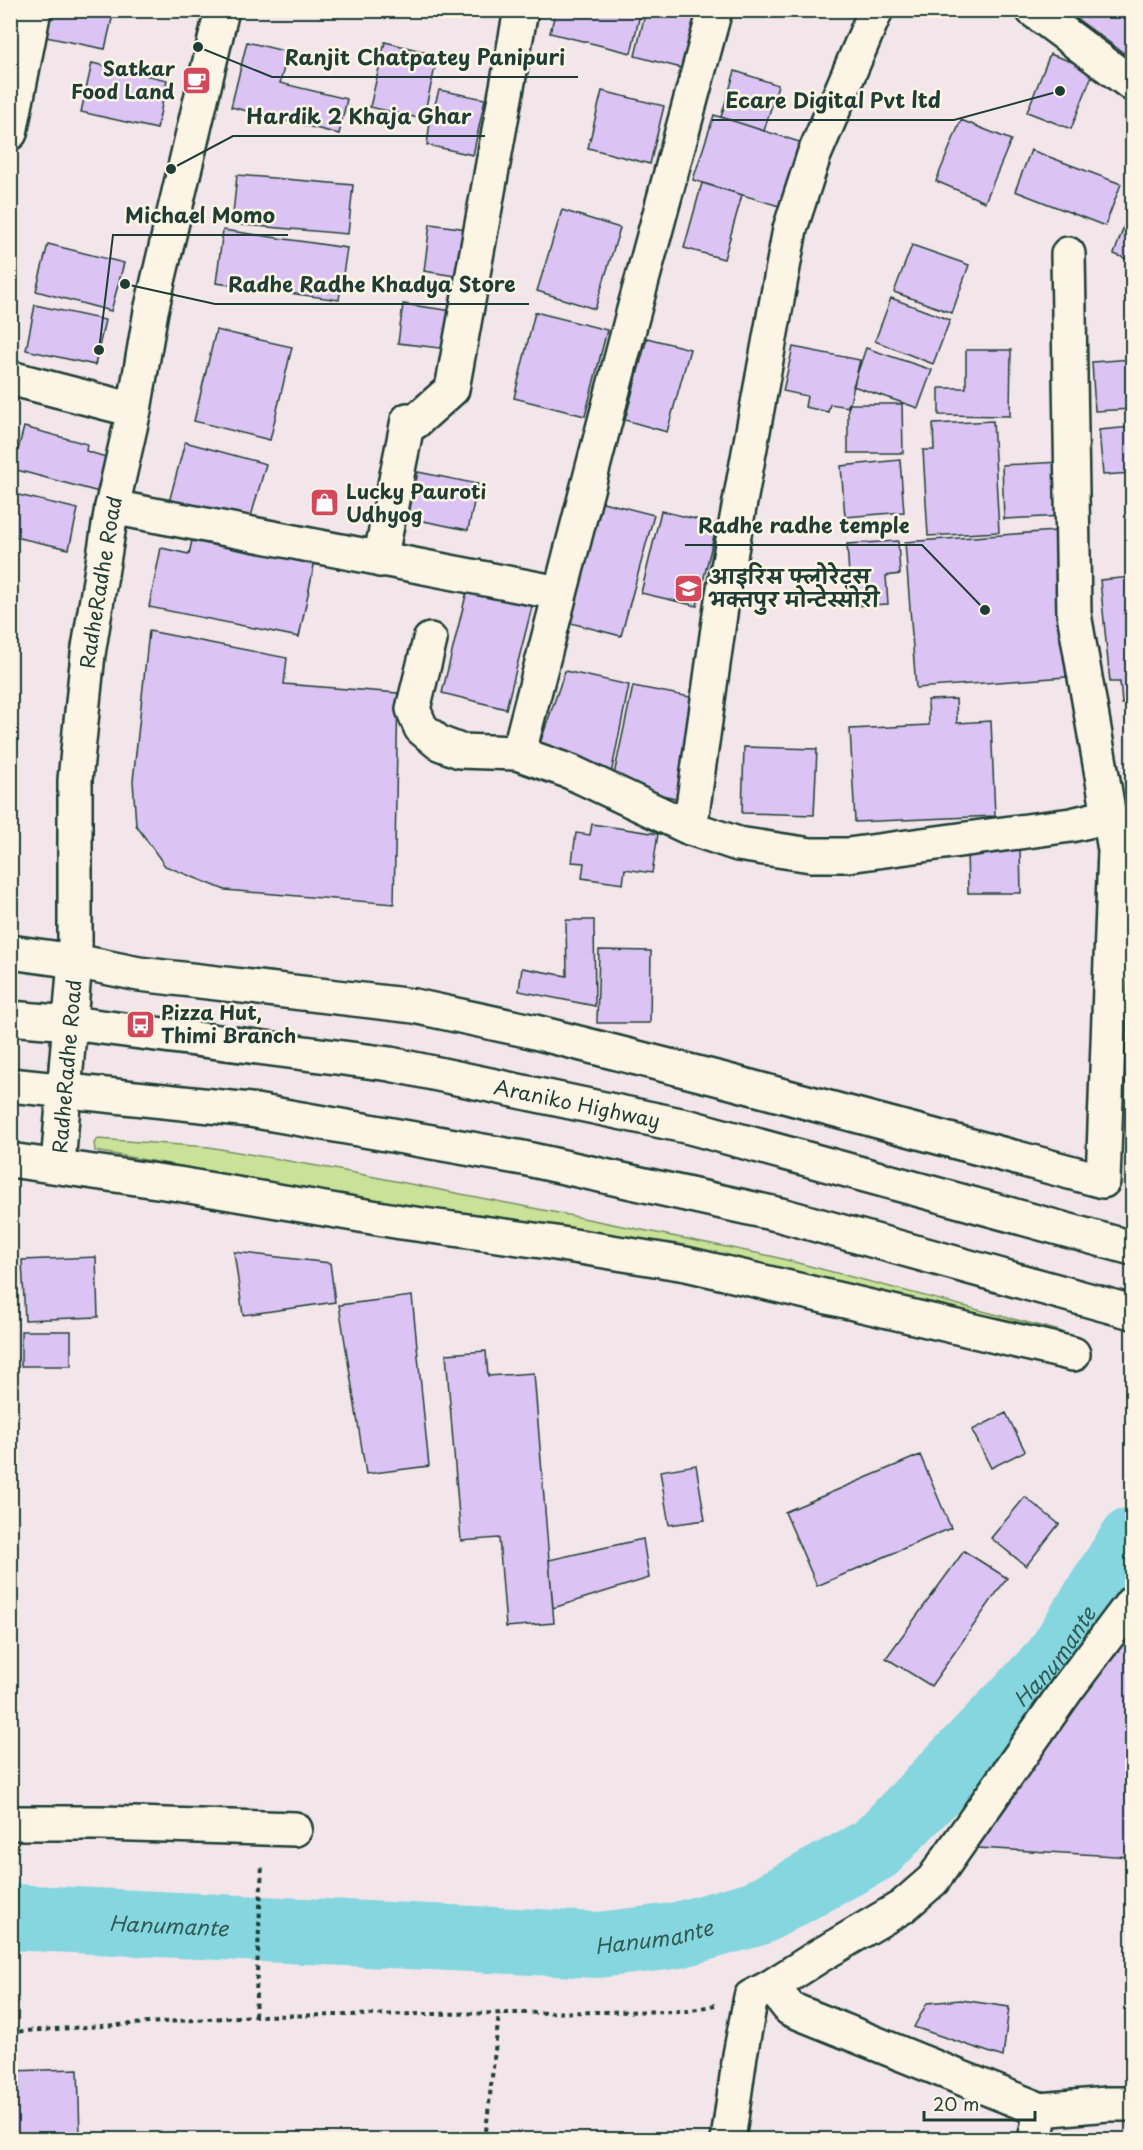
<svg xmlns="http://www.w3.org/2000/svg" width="1143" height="2150" font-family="'Playpen Sans','Playpen Sans Deva',sans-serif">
  <rect width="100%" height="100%" fill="#f2e6ea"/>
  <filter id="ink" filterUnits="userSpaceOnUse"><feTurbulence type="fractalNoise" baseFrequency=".0167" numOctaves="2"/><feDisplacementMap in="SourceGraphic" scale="12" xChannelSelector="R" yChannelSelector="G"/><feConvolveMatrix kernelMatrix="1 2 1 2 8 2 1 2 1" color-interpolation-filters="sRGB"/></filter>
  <g filter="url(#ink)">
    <path fill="#c9e297" stroke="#749066" stroke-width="1.5" d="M98,1139l111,8 125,22 214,42 223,45 289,75 7,6v5l-297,-76 -99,-20 -249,-37 -327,-58 -1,-8z"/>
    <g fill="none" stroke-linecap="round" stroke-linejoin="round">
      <path stroke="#85d6df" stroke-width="66" id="s1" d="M10,1917l588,28 76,-9 83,-23 118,-64 180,-187 77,-122"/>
    </g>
    <path fill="#dbc4f4" stroke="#1f3d34" stroke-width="1.5" d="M42,10h72l-9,39 -69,-14z
      M556,10h85l-10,43 -81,-20z
      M646,10h55l-12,60 -54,-14z
      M1065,10h67v49z
      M247,42l41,10 -8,31 67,16 -8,35 -108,-27z
      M385,42l53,13 -15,64 -53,-12z
      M1050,54l44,16 -23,59 -44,-17z
      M92,63l75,17 -10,49 -76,-17z
      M735,71l43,14 -14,46 -43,-14z
      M439,90l46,9 -12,56 -46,-10 3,-23z
      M602,91l62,15 -14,58 -62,-16z
      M714,115l95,30 -20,64 -96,-29z
      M961,120l50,20 -26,62 -49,-21z
      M1031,150l90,34 -16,42 -90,-35z
      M237,175l116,10 -5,49 -116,-10z
      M702,183l40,12 -18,64 -40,-11z
      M1132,204v57l-18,-7z
      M562,210l58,18 -25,81 -58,-18z
      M430,224l45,6 -7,48 -44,-7z
      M223,230l124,18 -8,52 -123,-17z
      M48,244l76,19 -13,48 -75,-20z
      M912,245l57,20 -17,48 -58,-21z
      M891,298l59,22 -17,44 -58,-23z
      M403,304l50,7 -5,38 -50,-6z
      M35,305l70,15 -10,45 -69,-15z
      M535,312l72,18 -22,86 -71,-18z
      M216,330l76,17 -22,93 -76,-19z
      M647,338l43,11 -23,83 -42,-12z
      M793,347l67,13 -11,47 -19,-3 -2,8 -23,-5 2,-11 -24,-5z
      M866,348l66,22 -14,38 -65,-22z
      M966,350h45l-1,66 -71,-1v-27h27z
      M1132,359v50l-37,2 -3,-49z
      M848,404h54l1,49h-55z
      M993,421l6,111 -71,4 -5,-86h11l-1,-26z
      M24,427l63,17 -1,7 23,7 -10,34 -86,-23z
      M1132,427v46l-29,2 -4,-45z
      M185,442l81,22 -18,63 -80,-21z
      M900,460l4,52 -59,5 -4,-51z
      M1061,462l3,54 -60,3 -2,-54z
      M418,472l60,12 -10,46 -60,-12z
      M10,493l68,16 -9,40 -59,-13z
      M595,500l59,15 -33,121 -58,-15z
      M661,511l56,13 -20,82 -56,-13z
      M1055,531l11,146 -150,11 -11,-146z
      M194,532l122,24 -17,81 -150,-30 12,-59 28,6z
      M898,541l2,33 -14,2 2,28 -37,2 -4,-62z
      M1132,577v126l-10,1 -2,-22h-10l-10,-102z
      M468,587l65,16 -27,106 -64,-16z
      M149,631l138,27 -3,26 114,9 -4,211 -169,-14 -60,-24 -29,-41 -3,-44z
      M565,671l64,14 -18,89 -73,-25z
      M633,686l68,13 -21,100 -68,-15z
      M956,699l1,24 34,-2 4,95 -140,6 -5,-93 79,-4 -1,-25z
      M744,747l73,2 -3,66 -72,-2z
      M592,824l66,10 -6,39 -27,-4 -2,15 -41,-6 2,-15 -12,-1 4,-29 14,2z
      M1020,848l1,45h-53l-1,-44z
      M1123,916h9v73l-10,-1z
      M566,920h28l1,86 -76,-15 3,-23 45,8z
      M599,950l52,1 -1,72h-53z
      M234,1252l96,11 5,39 -92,13z
      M96,1257l2,60 -73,3 -3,-60z
      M412,1296l17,170 -63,8 -27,-169z
      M21,1331h50v35h-50z
      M486,1351l2,25 46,-3 20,250 -48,4 -7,-89 -38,3 -15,-187z
      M1006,1413l19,38 -34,17 -19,-38z
      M920,1455l31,73 -134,58 -32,-74z
      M696,1465l9,55 -36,5 -9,-54z
      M1025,1497l34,27 -33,42 -35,-28z
      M643,1539l6,39 -96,30 -4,-48z
      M964,1551l43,27 -76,108 -45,-28z
      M1132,1607v250l-171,-10z
      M961,2000l48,7 -6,50 -89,-30 13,-24z
      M78,2069l2,67 -70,2v-67z"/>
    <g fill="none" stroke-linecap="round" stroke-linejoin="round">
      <defs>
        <path id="minor" d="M1033,10l99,74
          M10,133l24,-123
          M10,378l124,32
          M112,507l447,86
          M380,560l28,-140 7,2 37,-33 69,-379
          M430,640l-17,69 8,19 18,15 21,8 57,2 54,19 119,56 48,16 73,11h37l223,-30 39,-9
          M517,753l6,-17 108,-415 84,-311
          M690,828l32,-228 68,-371 24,-74 62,-145
          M10,952l65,9 64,13 275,32 117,25 193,49 379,101 12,-331 -41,-236 -6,-360
          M10,1160l168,24 223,38 148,20 137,22 387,90
          M10,1823h91l194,6
          M772,1986l18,23 251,101 66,-6h25
          M728,2140l12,-85 11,-58 21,-11 47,-30 83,-49 31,-27 134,-191 65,-86
          M1035,2140l6,-30"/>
        <g id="secondary">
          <path id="s2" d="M58,1165l17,-204v-181l13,-126 24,-147 22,-97 17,-99 71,-301"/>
        </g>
        <g id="trunk">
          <path id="s3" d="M10,1018l60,5 320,41 300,63 442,121"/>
          <path d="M10,1085l240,25 273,48 258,57 351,97"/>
        </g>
      </defs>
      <use href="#minor" stroke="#1f3d34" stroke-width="38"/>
      <use href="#secondary" stroke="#1f3d34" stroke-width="38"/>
      <use href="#trunk" stroke="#1f3d34" stroke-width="38"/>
      <path stroke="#1f3d34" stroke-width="4" stroke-dasharray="4.5 4.5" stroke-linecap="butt" d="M255,2016l7,-152
        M10,2032l245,-16 433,-5 27,-6
        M485,2140l14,-126"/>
      <use href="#minor" stroke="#fcf5e5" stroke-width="33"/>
      <use href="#secondary" stroke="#fcf5e5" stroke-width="33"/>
      <use href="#trunk" stroke="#fcf5e5" stroke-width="33"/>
    </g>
  </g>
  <defs>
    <symbol id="cafe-square" viewBox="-11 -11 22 22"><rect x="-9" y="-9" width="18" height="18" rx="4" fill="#d1495b" stroke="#fcf5e5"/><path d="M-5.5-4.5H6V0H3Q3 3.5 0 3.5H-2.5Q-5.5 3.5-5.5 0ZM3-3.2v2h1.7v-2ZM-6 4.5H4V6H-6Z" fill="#fff"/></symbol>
    <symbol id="shop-square" viewBox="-11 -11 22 22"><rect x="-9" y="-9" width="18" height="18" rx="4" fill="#d1495b" stroke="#fcf5e5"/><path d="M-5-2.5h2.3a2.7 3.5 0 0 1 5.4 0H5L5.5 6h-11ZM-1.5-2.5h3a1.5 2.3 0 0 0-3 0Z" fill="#fff"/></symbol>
    <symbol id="school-square" viewBox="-11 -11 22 22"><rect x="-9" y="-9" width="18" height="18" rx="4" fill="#d1495b" stroke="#fcf5e5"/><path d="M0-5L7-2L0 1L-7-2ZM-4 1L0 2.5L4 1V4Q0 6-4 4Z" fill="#fff"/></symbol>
    <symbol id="bus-square" viewBox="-11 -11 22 22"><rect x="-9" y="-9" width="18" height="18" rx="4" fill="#d1495b" stroke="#fcf5e5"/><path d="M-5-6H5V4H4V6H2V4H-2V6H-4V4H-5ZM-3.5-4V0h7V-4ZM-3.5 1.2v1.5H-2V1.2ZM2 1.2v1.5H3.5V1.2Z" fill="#fff"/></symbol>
  </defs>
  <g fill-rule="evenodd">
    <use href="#cafe-square" x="180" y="64" width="33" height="33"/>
    <use href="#shop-square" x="308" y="486" width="33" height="33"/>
    <use href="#school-square" x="672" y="572" width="33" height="33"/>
    <use href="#bus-square" x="124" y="1008" width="33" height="33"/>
  </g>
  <g text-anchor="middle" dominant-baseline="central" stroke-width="5" stroke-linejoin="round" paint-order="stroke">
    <g font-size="20" font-weight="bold" fill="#1f3d34" stroke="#fcf5e5" text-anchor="start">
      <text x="175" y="68" text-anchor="end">Satkar<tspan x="175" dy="23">Food Land</tspan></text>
      <text x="346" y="491">Lucky Pauroti<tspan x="346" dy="23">Udhyog</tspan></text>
      <text x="709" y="576">आइरिस फ्लोरेट्स<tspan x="709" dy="23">भक्तपुर मोन्टेस्सोरी</tspan></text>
      <text x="161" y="1012">Pizza Hut,<tspan x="161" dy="23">Thimi Branch</tspan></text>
    </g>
    <g font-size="20" fill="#1f3d34" stroke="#fcf5e5">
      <text stroke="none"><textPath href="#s2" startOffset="585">RadheRadhe Road</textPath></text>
      <text stroke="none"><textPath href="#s2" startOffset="99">RadheRadhe Road</textPath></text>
      <text stroke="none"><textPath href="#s3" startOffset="574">Araniko Highway</textPath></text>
    </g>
    <g font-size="21" font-style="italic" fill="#335c56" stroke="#fcf5e5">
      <text stroke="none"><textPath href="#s1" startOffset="1149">Hanumante</textPath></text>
      <text stroke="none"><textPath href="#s1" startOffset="159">Hanumante</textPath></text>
      <text stroke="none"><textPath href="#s1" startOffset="645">Hanumante</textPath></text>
    </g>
  </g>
  <path fill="none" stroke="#1f3d34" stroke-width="2" d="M198 47L272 77H578M1060 91L954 120H712M171 169L233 136H485M99 350L113 235H288M125 284L215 304H529M985 610L922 545H685"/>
  <g fill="#1f3d34" stroke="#fcf5e5" stroke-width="2">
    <circle cx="198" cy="47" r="6"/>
    <circle cx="1060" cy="91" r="6"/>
    <circle cx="171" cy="169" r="6"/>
    <circle cx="99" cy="350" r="6"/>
    <circle cx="125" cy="284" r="6"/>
    <circle cx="985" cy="610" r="6"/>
  </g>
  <g font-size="21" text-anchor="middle" font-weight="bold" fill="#1f3d34" stroke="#fcf5e5" stroke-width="5" stroke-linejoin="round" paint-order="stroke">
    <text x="425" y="65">Ranjit Chatpatey Panipuri</text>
    <text x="833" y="108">Ecare Digital Pvt ltd</text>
    <text x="359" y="124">Hardik 2 Khaja Ghar</text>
    <text x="200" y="223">Michael Momo</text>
    <text x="372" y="292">Radhe Radhe Khadya Store</text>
    <text x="804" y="533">Radhe radhe temple</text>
  </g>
  <rect width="1143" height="2150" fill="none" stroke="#fcf5e5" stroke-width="36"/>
  <rect x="18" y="18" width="1107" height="2114" fill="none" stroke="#1f3d34" stroke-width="2" filter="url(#ink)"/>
  <path d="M924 2111v9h111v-9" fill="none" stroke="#1f3d34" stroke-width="3"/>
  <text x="933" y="2111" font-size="18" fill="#1f3d34" stroke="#fcf5e5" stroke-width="4.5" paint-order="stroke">20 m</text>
</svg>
